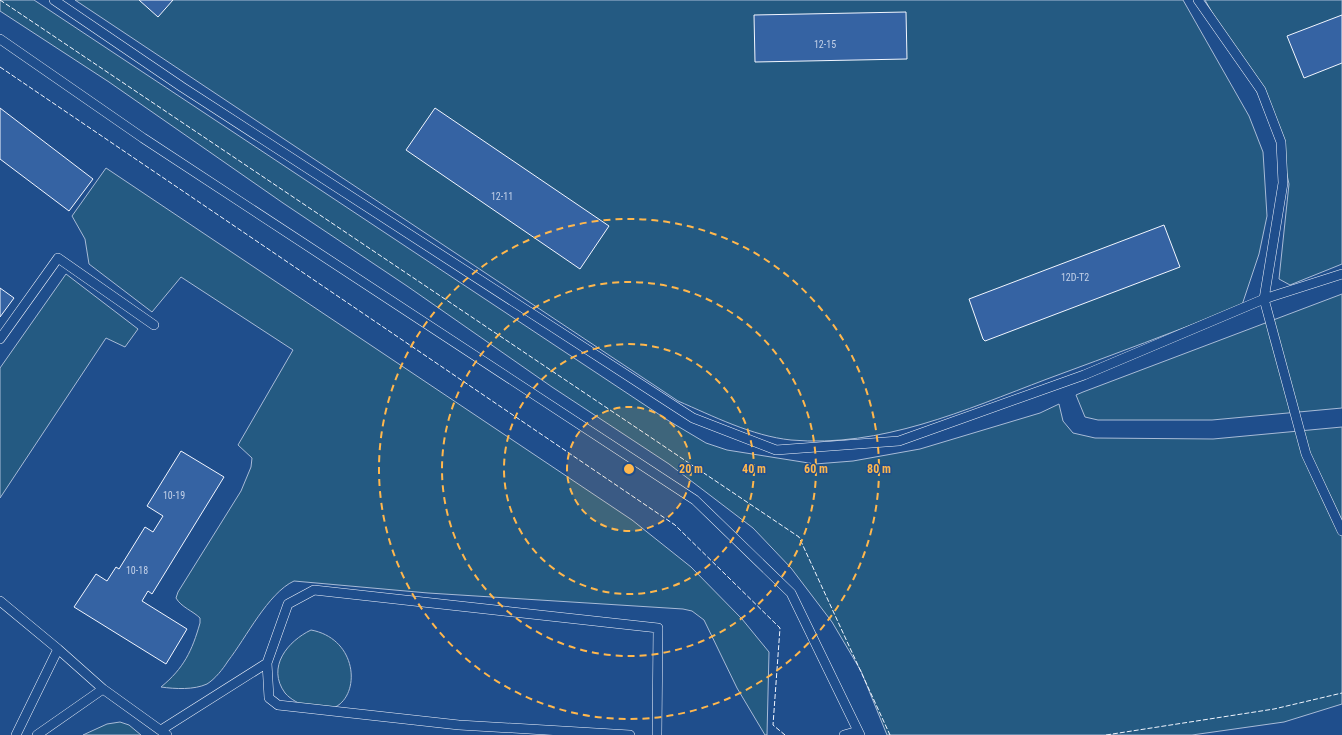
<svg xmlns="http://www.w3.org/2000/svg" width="1342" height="735" font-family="'Roboto Condensed',sans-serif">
  <rect width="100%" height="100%" fill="#1f4e8c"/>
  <path fill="#245a82" stroke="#a8bbd7" d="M0,0h34l635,421 37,22 21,7 88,14 38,-3 67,-12 120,-36 19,-9 4,17 10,12 22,5 118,1 129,-12v277l-58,18 -92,13h-305l-26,-64 -29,-49 -41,-54 -38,-40 -84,-64 -117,-77 -145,-101 -124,-83 -174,-121 -109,-71z
    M75,0h1108l66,116 14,36 4,64 -8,38 -17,51c-65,26 -130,50 -195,74 -82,31 -166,69 -256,61 -39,-4 -78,-24 -113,-39z
    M1205,0h137v264l-52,21 -11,-6 10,-95 -8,-37 -15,-39z
    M106,168l526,352 59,47 51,52 27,33 -2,83h-2l-28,-47 -33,-68 -12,-9 -9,-2 -255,-16 -134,-12c-26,12 -48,57 -66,80 -5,8 -13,18 -21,23 -13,6 -32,5 -46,3 23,-19 31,-36 39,-64v-5c-7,-7 -19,-11 -24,-20l2,-6 63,-101 10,-24 1,-9 -14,-13 55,-95 -112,-73 -29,35 -63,-48 -4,-25 -13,-23z
    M66,274l72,55 -13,18 -19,-9 -106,160v-130z
    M1342,294v114l-130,12h-114l-13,-3 -9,-22 7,-3z
    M311,630c59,11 49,97 -3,77 -8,-3 -17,-7 -23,-14 -19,-26 3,-52 26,-63z
    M120,722l9,3 12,10h-58l24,-11z"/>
  <path fill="#3563a3" stroke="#f2f6ff" d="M139,0h34l-15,17z
    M906,12l1,47 -152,3 -1,-47z
    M1342,15v48l-38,15 -17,-42z
    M0,108l93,71 -24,32 -69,-52z
    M435,108l174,118 -29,43 -174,-119z
    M1164,225l16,42 -195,74 -2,-2 -14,-40z
    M0,288l14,10 -14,19z
    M181,451l43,26 -72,117 -4,-3 -6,10 45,28 -21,35 -92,-57 22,-33 11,7 9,-14 3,2 26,-42 8,5 10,-16 -16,-10z"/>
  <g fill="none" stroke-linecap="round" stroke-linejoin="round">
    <defs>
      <path id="service" d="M54,0l128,87 511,331 83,32 123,-9 185,-66 180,-76 78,-25
        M1198,0l63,90 20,52 2,41 -19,116 42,155 36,77
        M0,39l143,99 552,362 96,93 69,142
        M0,339l58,-81 96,67
        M0,601l58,48 45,40 64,46
        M161,730l106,-67
        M16,735l42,-86
        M37,735l66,-46
        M630,735l-171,-10 -181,-20 -9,-7 -2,-35 21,-59 26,-14 344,38 -1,107
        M844,735l14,-4"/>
    </defs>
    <use href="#service" stroke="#f2f6ff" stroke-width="10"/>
    <use href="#service" stroke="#1f4e8c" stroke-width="9"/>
    <path stroke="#f2f6ff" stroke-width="1" stroke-dasharray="5 2" stroke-linecap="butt" d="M0,0l799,537 91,198
      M0,67l675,458 105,103 -7,97 12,10
      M1106,735l168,-26 68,-16"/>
  </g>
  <circle cx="629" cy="469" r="62" fill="#ffb74d" fill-opacity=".12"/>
  <g fill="none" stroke="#ffb74d" stroke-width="2" stroke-dasharray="7 5">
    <circle cx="629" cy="469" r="62"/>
    <circle cx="629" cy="469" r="125"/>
    <circle cx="629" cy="469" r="187"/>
    <circle cx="629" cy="469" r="250"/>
  </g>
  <g text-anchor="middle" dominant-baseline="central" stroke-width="3" stroke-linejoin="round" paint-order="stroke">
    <g font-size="10" fill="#c3d1e8">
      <text x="825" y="44">12-15</text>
      <text x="502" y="196">12-11</text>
      <text x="1075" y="277">12D-T2</text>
      <text x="174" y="495">10-19</text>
      <text x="137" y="570">10-18</text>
    </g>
  </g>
  <circle cx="629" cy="469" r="6" fill="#ffb74d" stroke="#1f4e8c" stroke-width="2"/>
  <g font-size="12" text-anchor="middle" font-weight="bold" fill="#ffb74d" stroke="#1f4e8c" stroke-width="3" stroke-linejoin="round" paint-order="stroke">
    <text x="691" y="473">20 m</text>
    <text x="754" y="473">40 m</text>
    <text x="816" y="473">60 m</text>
    <text x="879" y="473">80 m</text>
  </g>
</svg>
